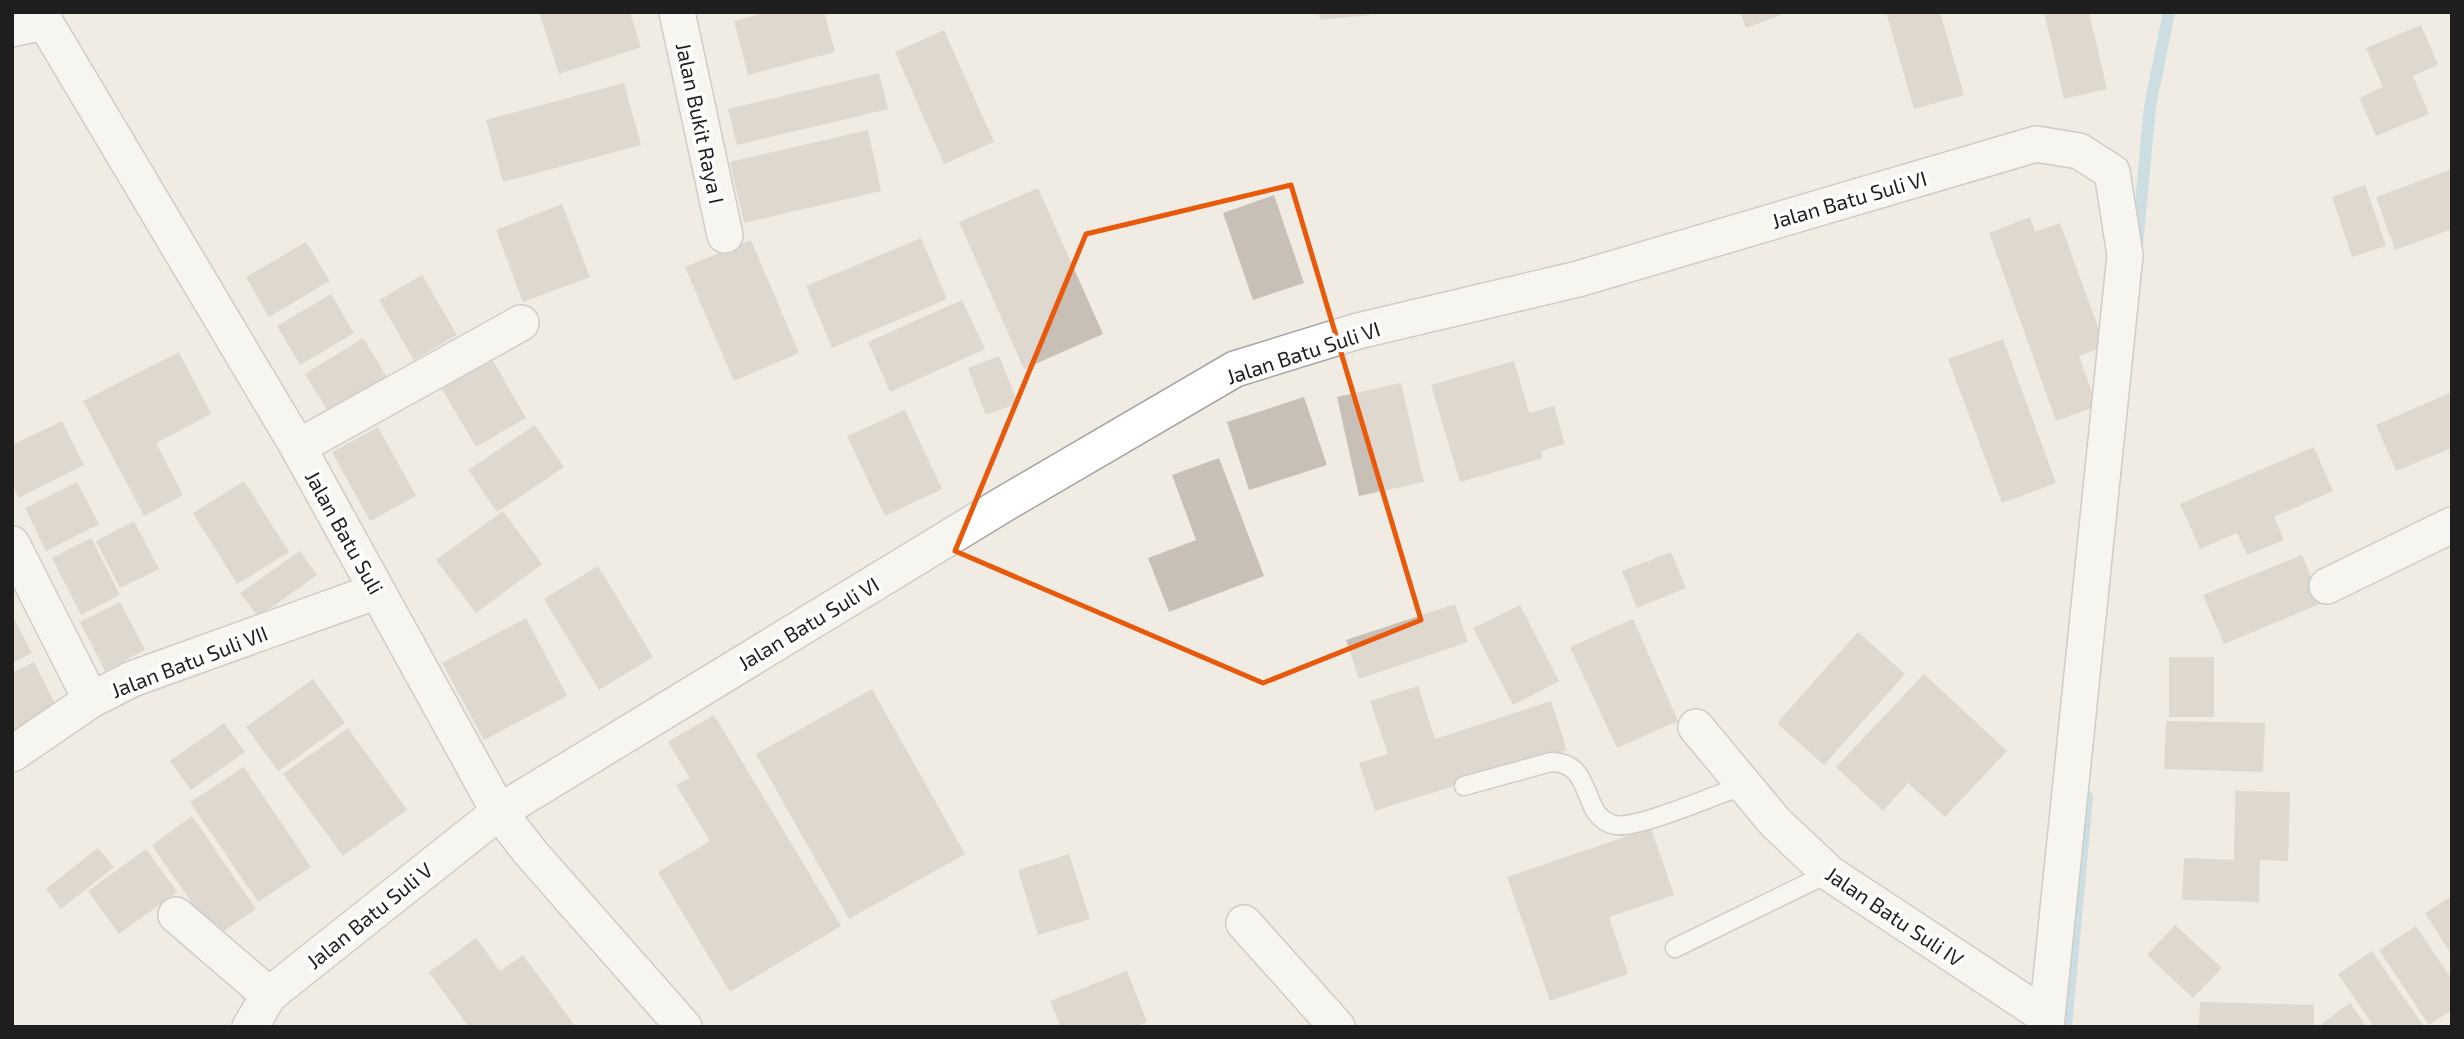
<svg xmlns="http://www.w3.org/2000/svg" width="2464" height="1039" font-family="'Exo 2',sans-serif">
  <rect width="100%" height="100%" fill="#f0ece3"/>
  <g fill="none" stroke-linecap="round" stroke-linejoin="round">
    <path stroke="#a0cce0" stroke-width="12" d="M2137,246l13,-140 19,-94
      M2066,1027l21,-230"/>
  </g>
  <path fill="#c8bfb6" d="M539,12h91l11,35 -82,27z
    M768,12h56l11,40 -87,23 -14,-54z
    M1319,12h51v3l-50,5z
    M1740,12h46v1l-40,15z
    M1886,12h54l24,83 -50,14z
    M2044,12h45l18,77 -43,10z
    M2421,25l17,40 -25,11 16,38 -53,22 -17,-38 24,-11 -17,-39z
    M944,30l50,112 -50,22 -49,-112z
    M879,73l9,36 -151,36 -9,-36z
    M624,83l17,62 -138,37 -17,-62z
    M868,130l13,61 -137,32 -14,-61z
    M2452,169v60l-57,21 -19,-53z
    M2365,185l21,61 -34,11 -20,-60z
    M1038,188l65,146 -79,35 -65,-147z
    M1274,195l30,88 -51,17 -30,-87z
    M562,204l28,73 -67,25 -27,-72z
    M2030,217l5,15 25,-9 45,123 -26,10 18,50 -41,15 -67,-188z
    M921,238l26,61 -115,49 -26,-62z
    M751,240l48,113 -65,28 -49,-114z
    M306,242l24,39 -61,36 -23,-40z
    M422,275l35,60 -43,25 -35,-60z
    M331,294l23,39 -54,32 -23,-39z
    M962,300l23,49 -95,43 -22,-50z
    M363,338l30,49 -58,36 -30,-49z
    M2003,339l53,144 -54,20 -54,-144z
    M179,352l32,62 -55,29 27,52 -39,21 -61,-115z
    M999,356l19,47 -32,12 -18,-47z
    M492,359l34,59 -50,29 -34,-58z
    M1514,361l15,52 25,-7 11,38 -24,7 2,7 -83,24 -29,-97z
    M1401,383l23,99 -65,14 -22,-99z
    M2452,392v56l-56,23 -20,-46z
    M1304,397l23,68 -78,25 -22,-68z
    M905,410l37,79 -57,27 -38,-80z
    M62,421l22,44 -65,33 -7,-14v-39z
    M535,425l29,42 -67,45 -29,-42z
    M378,427l38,69 -46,25 -38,-69z
    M2314,447l19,44 -59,26 10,23 -37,15 -10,-22 -37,16 -20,-45z
    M1219,458l45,118 -95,36 -21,-54 48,-18 -24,-65z
    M244,481l45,71 -52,32 -44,-71z
    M77,482l22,42 -53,27 -21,-43z
    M503,511l39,53 -66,49 -40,-53z
    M134,521l25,48 -39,19 -24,-47z
    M91,538l29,57 -39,20 -29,-57z
    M300,551l17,24 -59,42 -18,-24z
    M1671,552l15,36 -49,20 -15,-37z
    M2302,555l20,48 -98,41 -21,-49z
    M598,566l55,91 -54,33 -55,-91z
    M120,602l25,48 -40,21 -25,-49z
    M1455,604l13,38 -109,37 -13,-39z
    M1520,605l39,76 -46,24 -40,-77z
    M12,615l20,38 -20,10z
    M526,618l41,78 -83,44 -42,-77z
    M1633,619l45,102 -61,27 -47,-101z
    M1858,632l47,42 -81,91 -47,-42z
    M2169,657h45v60h-45z
    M34,662l26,52 -48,25v-66z
    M1924,674l83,77 -62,66 -37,-34 -25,28 -47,-44z
    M313,679l32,44 -67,48 -32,-44z
    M1418,686l17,53 116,-38 16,49 -192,61 -16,-48 29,-9 -18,-53z
    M872,689l93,165 -116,65 -93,-165z
    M714,715l127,211 -111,66 -72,-120 52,-31 -34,-56 14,-7 -22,-36z
    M2166,721l99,2 -2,49 -99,-3z
    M224,723l21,29 -54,38 -21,-29z
    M348,728l59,82 -64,46 -60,-82z
    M244,767l67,100 -53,35 -68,-100z
    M2235,791l55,1 -2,69 -28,-1 -1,42 -77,-2 2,-42 50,2z
    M192,816l64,93 -41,28 -63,-92z
    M1651,828l23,67 -65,22 19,57 -78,27 -43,-124z
    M98,848l16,19 -53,42 -15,-20z
    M146,849l31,43 -58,42 -31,-43z
    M1069,854l21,65 -52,16 -20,-65z
    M2452,896v59l-27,-42z
    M2175,925l47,43 -29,30 -46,-43z
    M2416,926l36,54v30l-23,15 -50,-75z
    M476,938l24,33 23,-16 53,72h-107l-40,-55z
    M2372,951l52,76h-50l-36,-53z
    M1127,971l20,51 -12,5h-74l-11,-26z
    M2200,1002l114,3v22h-115z
    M2350,1003l17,24h-44l-2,-3z"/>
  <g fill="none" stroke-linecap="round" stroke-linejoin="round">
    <defs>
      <path id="lane" d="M1464,786l87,-24c45,0 28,56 64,63 23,4 103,-31 129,-40
        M1675,948l154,-75"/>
      <path id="street" d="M39,12l259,435 201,365 31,40 154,175
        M677,12l48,223
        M12,29l32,-7
        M298,447l223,-124
        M12,544l79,156
        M2327,586l125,-61
        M1696,727l79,95 54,51 218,144 -1,10
        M12,754l79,-54 41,-21 245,-88
        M176,915l93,80
        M1244,923l93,104
        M250,1027l19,-32 230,-183 505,-308 231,-135 123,-38 220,-52 458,-135 43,7 33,21 13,83 -78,762"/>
    </defs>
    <use href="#lane" stroke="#a5a5a5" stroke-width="21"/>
    <use href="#street" stroke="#a5a5a5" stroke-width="38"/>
    <use href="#lane" stroke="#fff" stroke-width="18"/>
    <use href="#street" stroke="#fff" stroke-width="35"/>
  </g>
  <path d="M0 0H2464V1039H0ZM1291,185l130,435 -158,63 -308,-132 131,-317z" fill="#f0ece3" fill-opacity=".55" fill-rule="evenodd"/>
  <path fill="none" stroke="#e8590c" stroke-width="5" stroke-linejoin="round" d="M1291,185l130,435 -158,63 -308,-132 131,-317z"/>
  <g text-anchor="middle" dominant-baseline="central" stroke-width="7" stroke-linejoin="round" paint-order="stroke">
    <g font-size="21" fill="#1e1e1e" stroke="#fff">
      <text transform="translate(701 123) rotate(78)">Jalan Bukit Raya I</text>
      <text transform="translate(1849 199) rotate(-16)">Jalan Batu Suli VI</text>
      <text transform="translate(1303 352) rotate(-18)">Jalan Batu Suli VI</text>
      <text transform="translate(345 532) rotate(61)">Jalan Batu Suli</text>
      <text transform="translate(808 623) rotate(-31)">Jalan Batu Suli VI</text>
      <text transform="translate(189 661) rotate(-21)">Jalan Batu Suli VII</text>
      <text transform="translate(369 915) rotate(-39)">Jalan Batu Suli V</text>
      <text transform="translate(1895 916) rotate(34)">Jalan Batu Suli IV</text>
    </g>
  </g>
  <rect width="2464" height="1039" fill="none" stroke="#1e1e1e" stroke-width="28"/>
</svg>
